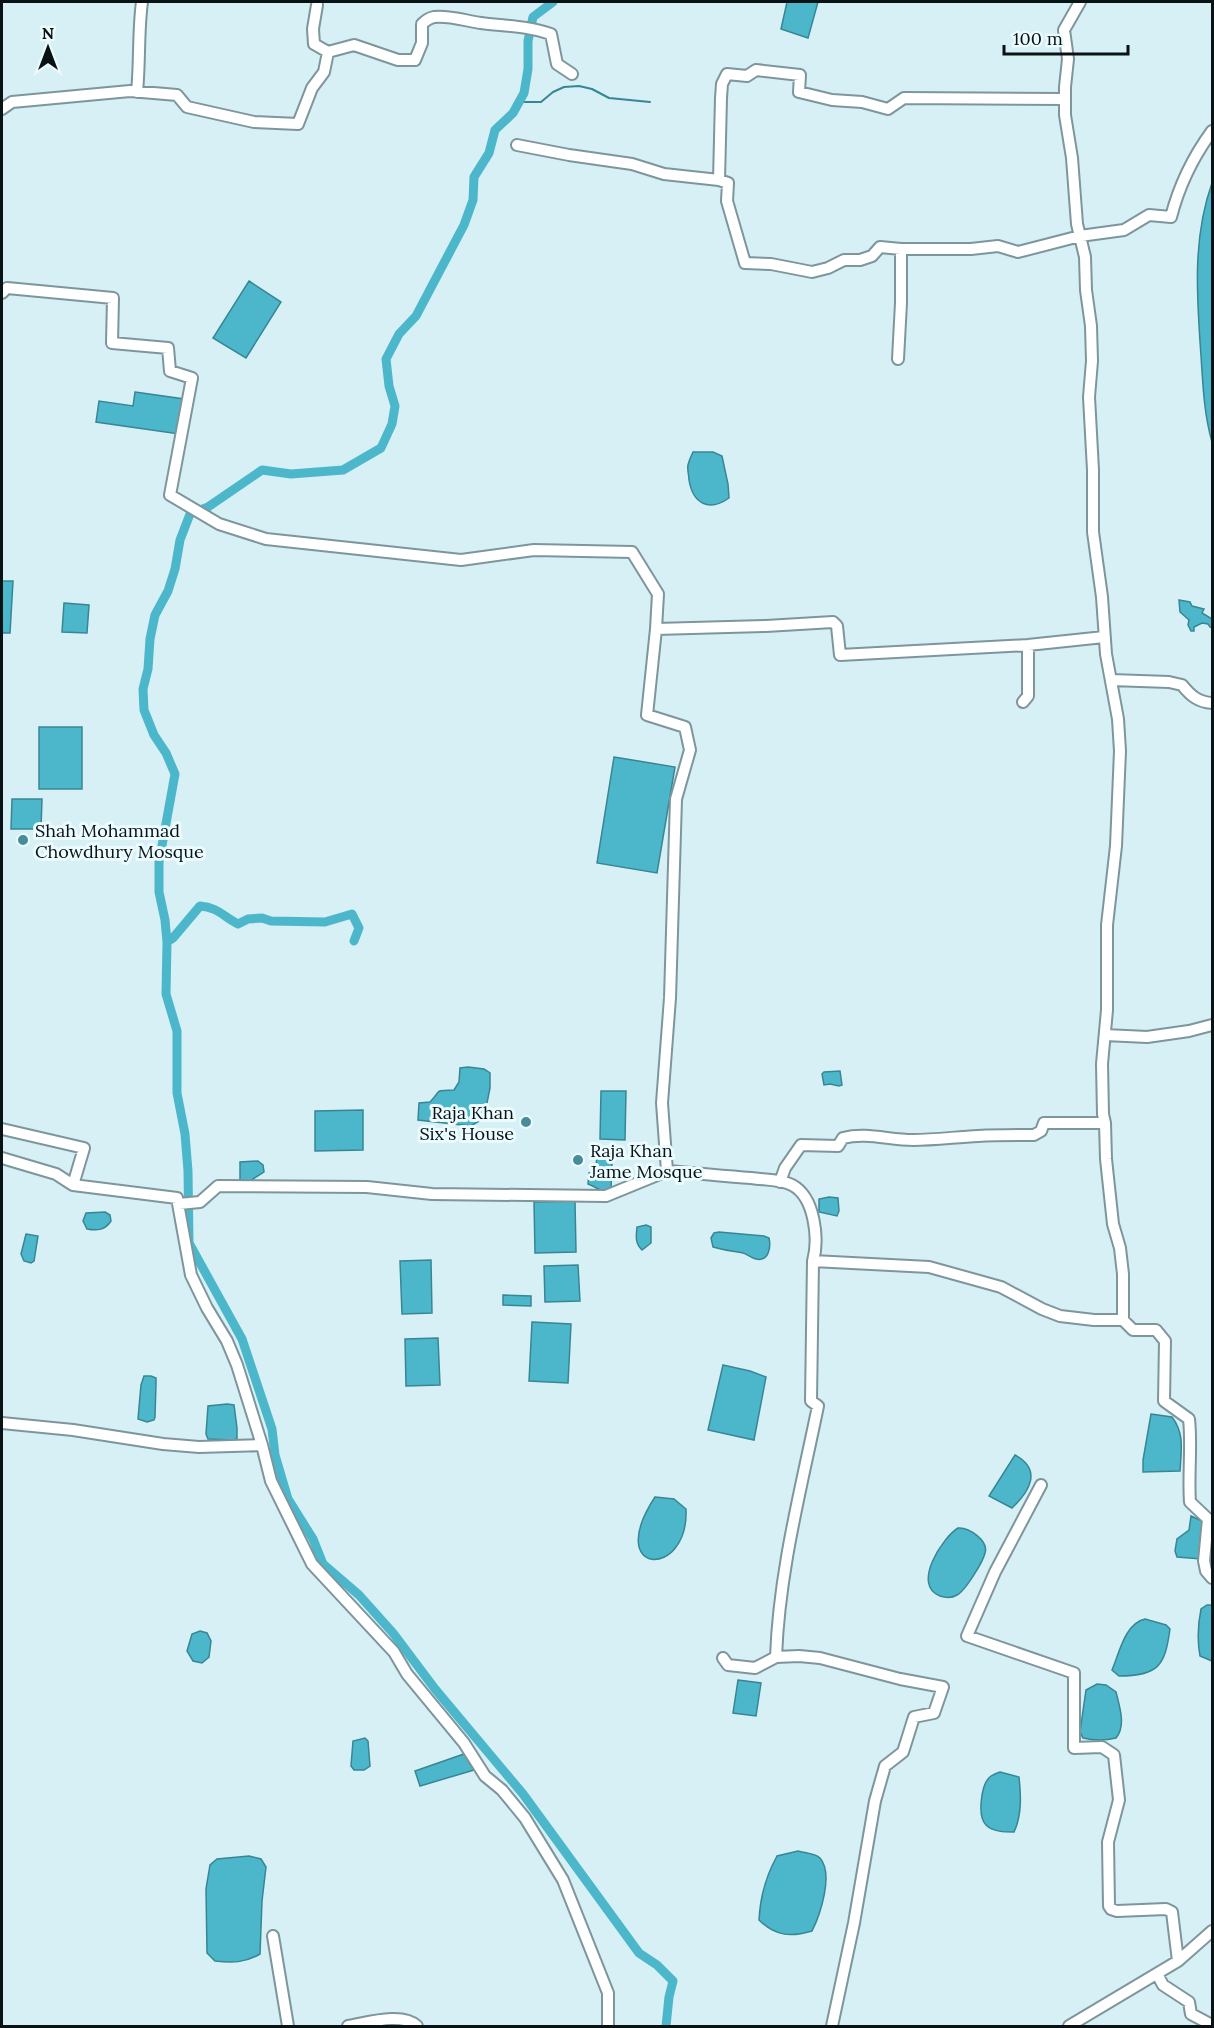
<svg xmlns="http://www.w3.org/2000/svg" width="1214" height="2028" font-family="Lora,serif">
  <rect width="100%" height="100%" fill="#d6f0f5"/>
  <path fill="#4cb7cb" stroke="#388694" stroke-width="1.5" d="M787,2h31l-10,36 -27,-9z
    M1212,183v259c-8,-28 -9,-56 -11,-86 -4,-58 -9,-117 11,-173z
    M249,281l32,21 -35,56 -33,-20z
    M135,392l49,7 -5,35 -83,-12 3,-21 34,5z
    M693,452h20l9,4 6,28 1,14c-20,14 -36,6 -40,-18 0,-5 -2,-10 -1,-15 1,-4 3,-9 5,-13z
    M2,581h11l-3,52h-8z
    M1179,600l11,2 2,4 12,3 -2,4 10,6v9l-2,-1 -2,-3 -6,-1 -8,4v4h-3l-3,-6 1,-5 -9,-8z
    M64,603l25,2 -2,28 -25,-1z
    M39,727h43v62h-43z
    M614,757l61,10 -18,106 -60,-10z
    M12,799h30l-1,30h-30z
    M468,1067l16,2 6,4v15l-6,30 -13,8 -53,-6 1,-17 11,-1c13,-13 2,-11 24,-12l5,-8 1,-14z
    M840,1071l2,14 -3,1 -9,-2 -6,1 -2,-11 2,-2z
    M601,1091h25l-1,49 -25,-1z
    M363,1110v40l-48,1v-40z
    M597,1157l8,1 7,5 -1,26c-11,5 -13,-2 -23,-5l1,-11 6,-1z
    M258,1161l5,4 1,7 -14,9 -10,-1v-18z
    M829,1197l9,1 1,13 -2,5 -18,-4v-13z
    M575,1201l1,51 -41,1 -1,-51z
    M105,1212l5,3 1,6c-6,9 -13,10 -24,8l-4,-8 3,-8z
    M646,1225l5,2v16l-9,7c-7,-7 -6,-13 -5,-23z
    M719,1232l45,4 5,2c2,9 0,24 -13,21 -5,-1 -9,-5 -13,-6 -11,-2 -20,-3 -30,-6l-2,-9 3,-5z
    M26,1234l12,2 -4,25 -3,2 -7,-2 -3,-7z
    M431,1260l1,53 -30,1 -2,-53z
    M578,1265l2,36 -35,1 -1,-36z
    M503,1295l28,1v10l-28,-1z
    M532,1322l39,2 -3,59 -39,-2z
    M438,1338l2,47 -34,1 -1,-47z
    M723,1365l27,6 16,6 -12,63 -46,-10z
    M144,1376h7l5,2v5l-1,34 -1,3 -7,2 -9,-3 3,-34z
    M227,1404l7,1 3,23v11l-4,1 -25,-1 -2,-5 2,-28z
    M1151,1414l21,3c13,17 9,34 8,54l-37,1v-12z
    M1015,1455c28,15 14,37 -3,53l-23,-12z
    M655,1497l19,2 12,10c3,71 -83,67 -31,-12z
    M1191,1516l13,6 -3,37 -24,-2 -2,-6 2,-12 12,-9z
    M958,1528c11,-1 31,13 27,25 -2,9 -20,38 -28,42 -5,3 -11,3 -17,1 -29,-11 3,-59 18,-68z
    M1207,1605h5v56l-12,-5c-3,-16 -2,-32 1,-47z
    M1145,1619l21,6 4,4c-5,37 -12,47 -51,47l-7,-6c7,-16 13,-47 33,-51z
    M200,1631l7,2 4,8 -2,16 -7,6 -9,-2 -6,-10 5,-17z
    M738,1680l23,3 -5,33 -23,-3z
    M1097,1684l9,1 10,7c4,16 10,34 0,46 -12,3 -21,3 -33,0l-3,-6 6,-42z
    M365,1738l3,3 2,25 -6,4h-10l-3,-4 2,-25z
    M464,1754l10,16 -54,16 -5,-15z
    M1000,1772l19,5c2,18 3,38 -5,55 -9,0 -21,0 -28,-7 -9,-9 -5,-42 5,-49 3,-2 6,-3 9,-4z
    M798,1851c7,2 17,2 22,7 14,16 0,57 -8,73 -20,6 -36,6 -53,-11 1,-22 7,-44 18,-64z
    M249,1856l12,3 5,8 -4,34 -2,53c-15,9 -28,9 -45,7l-8,-8 -1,-64 4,-24 7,-6z"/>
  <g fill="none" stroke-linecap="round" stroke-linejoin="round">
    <path stroke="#388694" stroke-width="2" d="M519,102h22l12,-10 11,-5 15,-1 13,3 17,9 41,4"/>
    <path stroke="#4cb7cb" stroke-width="9" d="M553,2l-20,15 -5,24v28l-4,24 -11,20 -18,17 -6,23 -15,24 -1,23 -9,25 -48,91 -17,18 -13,25 3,27 6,20 -3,18 -11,24 -38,22 -52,4 -29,-4 -54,37 -18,7 -10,26 -5,29 -7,22 -13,24 -5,24 -2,30 -5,20 1,21 10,25 12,18 9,21 -16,88v30l6,28 2,22 -1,52 11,37v62l8,41 3,37 1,72 53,96 30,90 3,26 13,44 25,40 10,25 36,31 34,38 42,56 88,105 116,159 18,12 16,16 -4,16 -3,29
      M167,942l6,-4 27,-32c17,1 23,10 38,18l10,-5 14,-1 9,3 54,1 27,-8 7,14 -5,13"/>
    <defs>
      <path id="minor" d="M1080,2l-16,28 4,29 -3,28v28l7,43 5,66 8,33 1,33 5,36 1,35 -3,36 4,73v62l9,65 4,57 12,65 2,32 -4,95 -9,79v85l-5,54 1,50 2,9 1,36 7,65 7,24 3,26v46l10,10h23l9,11 -1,60 25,18c3,27 -1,55 1,83l18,17 -4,42 2,10 6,7
        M317,5l-4,24 1,15 14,8 26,-7 44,15h17l7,-17v-19c3,-3 7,-6 12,-7 15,-2 32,4 47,6 24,3 47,3 70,11l6,30 15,10
        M137,92c3,-30 1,-61 5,-90
        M2,109l10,-7 118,-11 47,4 10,12 67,15 44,2 14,-36 12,-16 4,-20
        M517,145l52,10 63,9 32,10 55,6 9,3 -1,18 18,62 26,1 41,8 16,-4 16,-8h16l12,-4 8,-9 21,2
        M719,180l2,-82 1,-14 5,-10 20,2 9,-6 44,5 -1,17 33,8 30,2 26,7 16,-11 161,1
        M2,293l5,-5 106,10 -1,45 56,5 2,23 22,7 -22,117 49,29 47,15 195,21 73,-10 98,2 26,42 -2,35 110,-3 67,-4 4,4 3,29 188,-10 76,-8
        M898,359l3,-56v-54h70l27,-3 20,6 62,-16 44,-6 25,-15 22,2c8,-31 22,-60 41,-86
        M656,629l-9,86 38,12 5,23 -14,49 -6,199 -8,105 5,68c28,2 56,5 84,7 13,2 29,1 41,7 23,12 27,54 21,76l-2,140 7,5c-17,83 -39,166 -42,251
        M1111,680l58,2 13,3c9,11 16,17 30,18
        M1023,702l5,-6v-51
        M1105,1035l42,2 42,-6 23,-6
        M2,1129l82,19 -11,37 104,13 14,77 16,33 20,33 10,24 25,80 9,36 41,83 82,88 13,22 57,69 21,33 17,14 23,28 38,62 45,113v33
        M2,1158l54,16 17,11
        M780,1182l5,-14 16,-23 37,1 5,-8c23,-6 46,2 70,2 22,0 43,-3 65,-4 19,-1 37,-1 56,-1l7,-4 3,-8h61
        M179,1204l21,-2 18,-16 149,1 65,7 174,2 61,-25
        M813,1261l116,6 72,20 41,22 18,7 34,4h29
        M2,1423l71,7 90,14 36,3 63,-2
        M1041,1485l-46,87 -28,64 107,37v75l28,-1 12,8 5,45 -11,42 1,64 2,3 6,2 49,-2 6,3 6,49
        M723,1658l5,7 27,3 21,-11 23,-1 21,2 80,21 43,8 -9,26 -20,4 -11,35 -18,14 -10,35 -21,122 -22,103
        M273,1936l15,90
        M1157,1974l6,11 26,17 2,12 21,11
        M348,2026c19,-3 54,-14 69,0
        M1069,2026l109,-65 34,-30"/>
    </defs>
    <use href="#minor" stroke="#7e969b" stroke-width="14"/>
    <use href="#minor" stroke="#fff" stroke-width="10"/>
  </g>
  <g fill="#478c99" stroke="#ebfbfe" stroke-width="2">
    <circle cx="23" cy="840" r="6"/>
    <circle cx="526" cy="1122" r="6"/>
    <circle cx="578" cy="1160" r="6"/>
  </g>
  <g text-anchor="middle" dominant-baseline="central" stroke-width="6" stroke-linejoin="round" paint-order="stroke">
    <g font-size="18" fill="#091214" stroke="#ebfbfe" text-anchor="start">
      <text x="35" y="830">Shah Mohammad<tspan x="35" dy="21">Chowdhury Mosque</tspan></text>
      <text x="514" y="1112" text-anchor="end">Raja Khan<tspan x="514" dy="21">Six's House</tspan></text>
      <text x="590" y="1150">Raja Khan<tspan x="590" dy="21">Jame Mosque</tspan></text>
    </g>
  </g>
  <rect width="1214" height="2028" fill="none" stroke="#091214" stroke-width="6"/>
  <g transform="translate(48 48)" stroke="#ebfbfe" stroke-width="4.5" paint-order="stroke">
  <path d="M0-4.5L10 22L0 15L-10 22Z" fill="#091214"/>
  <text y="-9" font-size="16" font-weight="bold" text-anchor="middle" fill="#091214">N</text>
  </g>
  <path d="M1004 45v9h124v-9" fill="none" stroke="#091214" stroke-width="3"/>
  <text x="1013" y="45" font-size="18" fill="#091214" stroke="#ebfbfe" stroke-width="4.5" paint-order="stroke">100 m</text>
</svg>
